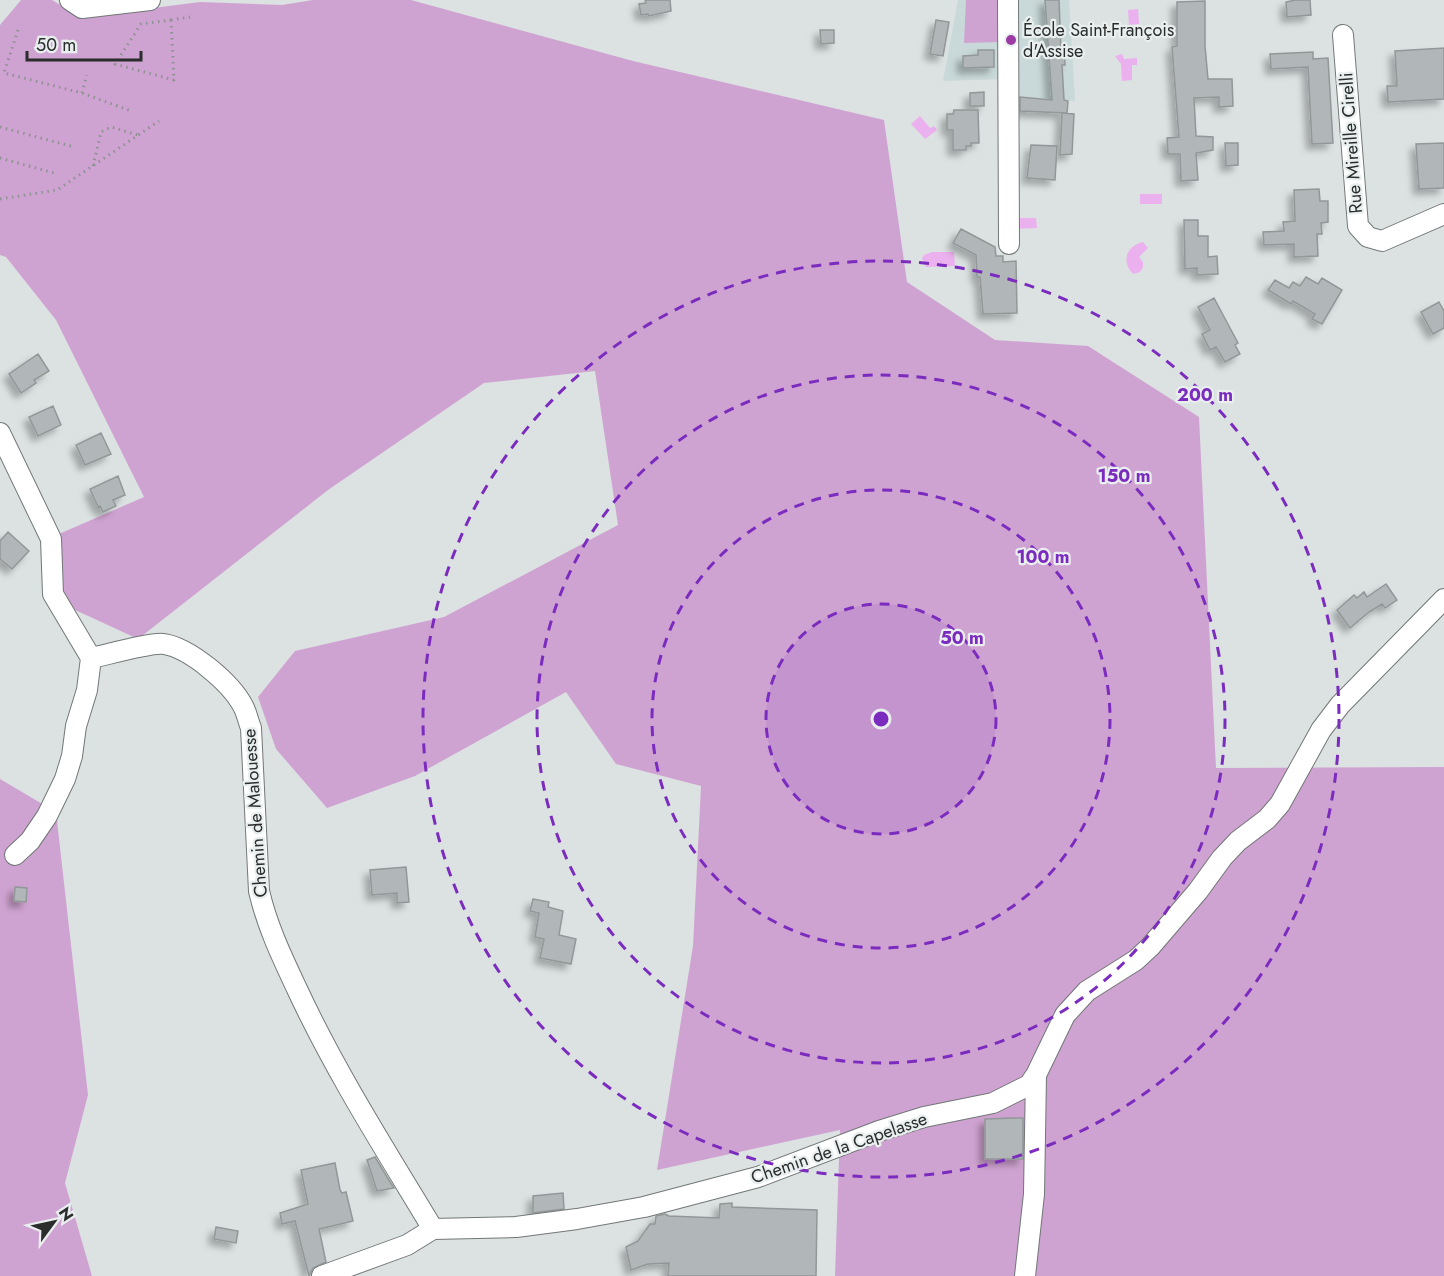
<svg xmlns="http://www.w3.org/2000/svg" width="1444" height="1276" font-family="Jost,sans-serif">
  <defs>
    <filter id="shadow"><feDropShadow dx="-5.5" dy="5.5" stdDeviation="3" flood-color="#0004"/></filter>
  </defs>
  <rect width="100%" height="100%" fill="#dce2e2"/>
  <path fill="#c9d8d8" d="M958,0h111l6,101 -70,-5v-17l-62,2z"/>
  <path fill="#cfa3d1" d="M21,0h31l25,15 14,1 109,-14 82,3 31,-5h98l222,61 251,59 23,162 88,58 93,6 111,71 17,351 228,-1v509h-609l5,-146 -183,40 36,-224 8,-160 -85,-22 -50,-72 -151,84 -88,32 -51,-59 -18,-52 37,-46 149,-34 174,-92 -23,-154 -111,12 -156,107 -190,149 -78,-36 -1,-69 85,-37 -88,-177 -50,-63 -6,-2v-230z
    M966,0h35v42l-37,1z
    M0,779l56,33 32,283 -23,88 27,93h-92z"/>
  <path fill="#ebb0ee" d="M1138,9l1,15 -10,1 -1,-15z
    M1122,54l2,5 13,-1v7h-5v15l-10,1 -1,-17 -6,-8z
    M920,116l10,12 4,-2 3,4 -12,9 -14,-15z
    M1140,194h22v10h-22z
    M1011,218h25l1,10 -26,1z
    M1143,242l5,6 -9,9 4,5v5l-3,5 -7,2c-12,-12 -7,-28 10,-32z
    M932,252h22l1,14 -29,1 -4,-9 2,-3z"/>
  <path fill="#b1b7b8" stroke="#929798" stroke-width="1.5" filter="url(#shadow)" d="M645,0h25l1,11 -22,5 -1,-2 -7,1 -2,-11 7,-1z
    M1045,0h14l2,52 3,-1 1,14h-3l2,35 4,1 -1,12 -47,-2v-14l32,3z
    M1295,0h15l1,15 -24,2 -1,-15z
    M1205,1v45l3,33h24l1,27 -14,1v-10l-25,1 2,38 17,1v13l-17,3 2,27 -17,1 -1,-27h-12l-1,-16 12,-1 -7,-90 5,-1v-44z
    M936,20l13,2 -6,34 -13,-2z
    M820,30h14v13l-13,1z
    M1444,48v51l-56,3 -1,-16h10l-2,-35z
    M978,50h16v17l-31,1v-12l15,-1z
    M1313,52v7l15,-1 5,85 -21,1 -4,-77 -37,2 -1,-15z
    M984,92v14h-14v-13z
    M954,110h24l1,33h-8v3h-5v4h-13v-20h-6v-16h6z
    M1062,113l12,1 -2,40 -12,1z
    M1225,143h13v22l-12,1z
    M1444,143v45l-25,1 -3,-45z
    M1031,145l26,1 -2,34 -28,-2z
    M1319,189l1,12h8v21l-7,1 1,11h-5l1,22 -24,1v-13l-30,1 -1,-13 21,-1 -1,-9 12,-1 -1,-31z
    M1184,220h14v16h10v21l9,-1 1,18 -21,1v-7l-12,1z
    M961,229l34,18 1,9h7v6l13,-1 1,52 -34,1 -3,-37h-3l-1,-22 -23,-12z
    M1306,277l12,7 4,-6 20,12 -20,34 -10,-5 3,-5 -22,-13 -2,3 -23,-14 7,-10 14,8 4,-6 7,4z
    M1214,298l24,45 -3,2 5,9 -15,8 -9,-15 -6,3 -8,-16 8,-4 -12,-23z
    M1439,302l5,9v17l-11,6 -12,-22z
    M38,354l11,17 -15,9 2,3 -15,10 -12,-19z
    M53,406l8,19 -23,11 -9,-19z
    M101,433l10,21 -26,11 -9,-20z
    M118,476l7,19 -12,5 3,6 -13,6 -3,-6 -2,1 -8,-18z
    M8,532l21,19 -17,18 -12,-10v-18z
    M1386,584l11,16 -12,8 -3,-4 -13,8 -19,16 -13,-18 17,-15 3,3 7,-6 3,5z
    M406,867l3,35 -12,1v-10l-25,2 -2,-25z
    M15,887l12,1 -1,14 -12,-1z
    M533,899l16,3 -1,5 15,4 -4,24 17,4 -5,25 -31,-6 4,-19 -9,-2 4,-24 -9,-2z
    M1015,1118h8v41h-38v-40z
    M375,1157l12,20 7,11 -17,3 -10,-31z
    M335,1163l5,27 2,3 4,-1 7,29 -34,8 7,33 -13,6 -4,8 -14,-55 -13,3 -2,-11 28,-9 -7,-34z
    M563,1193l1,16 -31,4v-17z
    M732,1203v4l85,3 -1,66h-148l1,-13 -21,1 -17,6 -5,-23 12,-6 12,-17h5l1,-8 9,-2 4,2 50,2 1,-14z
    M216,1227l22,4 -2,12 -22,-4z"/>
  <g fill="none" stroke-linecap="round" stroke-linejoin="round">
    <defs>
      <path id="minor" d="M70,0l12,8 68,-8
        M1008,0l1,244
        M1343,35l15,191 10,11 14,4 62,-27
        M0,433l51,106 2,55 38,64
        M91,658c15,-3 61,-16 73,-14 26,4 67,39 79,62 4,7 5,15 8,22l8,163c8,35 23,66 38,98 39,84 89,162 136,240
        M15,855l15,-14 17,-25 18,-37 7,-23 4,-30 11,-36 4,-32
        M322,1276l85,-31 26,-16 83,-2 61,-8 67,-12 114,-30 121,-46 45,-14 69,-14 36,-18 7,-10 29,-60 22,-24 49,-31 14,-13 48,-56 24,-33 16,-17 29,-22 13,-15 41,-74 19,-25 104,-106
        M1025,1276l9,-82 2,-119"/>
    </defs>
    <use href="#minor" stroke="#727777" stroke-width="22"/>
    <path stroke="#8e9292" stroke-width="3" stroke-dasharray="1.5 4.5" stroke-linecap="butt" d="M171,20l3,60 -59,-16 26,-40z
      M171,20l19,-3
      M18,30l-14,43 78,20 49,18
      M82,93l5,-18
      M0,127l74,20
      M0,158l54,15
      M93,166l8,-34 10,-5 27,8
      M0,199l57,-9 102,-69"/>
    <use href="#minor" stroke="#fff" stroke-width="20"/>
  </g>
  <circle cx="881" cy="719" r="115" fill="#7b2cbf" fill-opacity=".12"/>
  <g fill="none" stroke="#7b2cbf" stroke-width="3" stroke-dasharray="10 8">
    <circle cx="881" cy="719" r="115"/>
    <circle cx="881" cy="719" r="229"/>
    <circle cx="881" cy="719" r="344"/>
    <circle cx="881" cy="719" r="458"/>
  </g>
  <circle fill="#9b3ba3" stroke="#e9efef" stroke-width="2" cx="1011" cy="40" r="6"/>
  <g text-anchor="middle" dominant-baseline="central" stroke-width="4.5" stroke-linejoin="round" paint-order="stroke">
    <g font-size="18" fill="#2b2d2d" stroke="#e9efef" text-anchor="start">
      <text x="1023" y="30">École Saint-François<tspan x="1023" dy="21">d'Assise</tspan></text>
    </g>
    <g font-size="18" fill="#2b2d2d" stroke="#e9efef">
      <text transform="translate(1351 143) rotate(-94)">Rue Mireille Cirelli</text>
      <text transform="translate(255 813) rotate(-94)">Chemin de Malouesse</text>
      <text transform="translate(839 1148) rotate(-19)">Chemin de la Capelasse</text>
    </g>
  </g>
  <circle cx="881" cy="719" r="9" fill="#7b2cbf" stroke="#e9efef" stroke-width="3"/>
  <g font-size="18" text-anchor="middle" font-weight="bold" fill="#7b2cbf" stroke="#e9efef" stroke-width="4.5" stroke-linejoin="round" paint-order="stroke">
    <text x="1205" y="401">200 m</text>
    <text x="1124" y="482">150 m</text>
    <text x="1043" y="563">100 m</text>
    <text x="962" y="644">50 m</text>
  </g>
  <g transform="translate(54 1222) rotate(57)" stroke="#e9efef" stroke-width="4.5" paint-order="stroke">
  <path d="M0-4.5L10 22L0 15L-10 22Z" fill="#2b2d2d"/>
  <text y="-9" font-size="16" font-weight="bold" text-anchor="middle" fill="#2b2d2d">N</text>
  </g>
  <path d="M27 51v9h114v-9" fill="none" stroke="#2b2d2d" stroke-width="3"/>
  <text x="36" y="51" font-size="18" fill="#2b2d2d" stroke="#e9efef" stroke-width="4.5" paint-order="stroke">50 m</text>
</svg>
